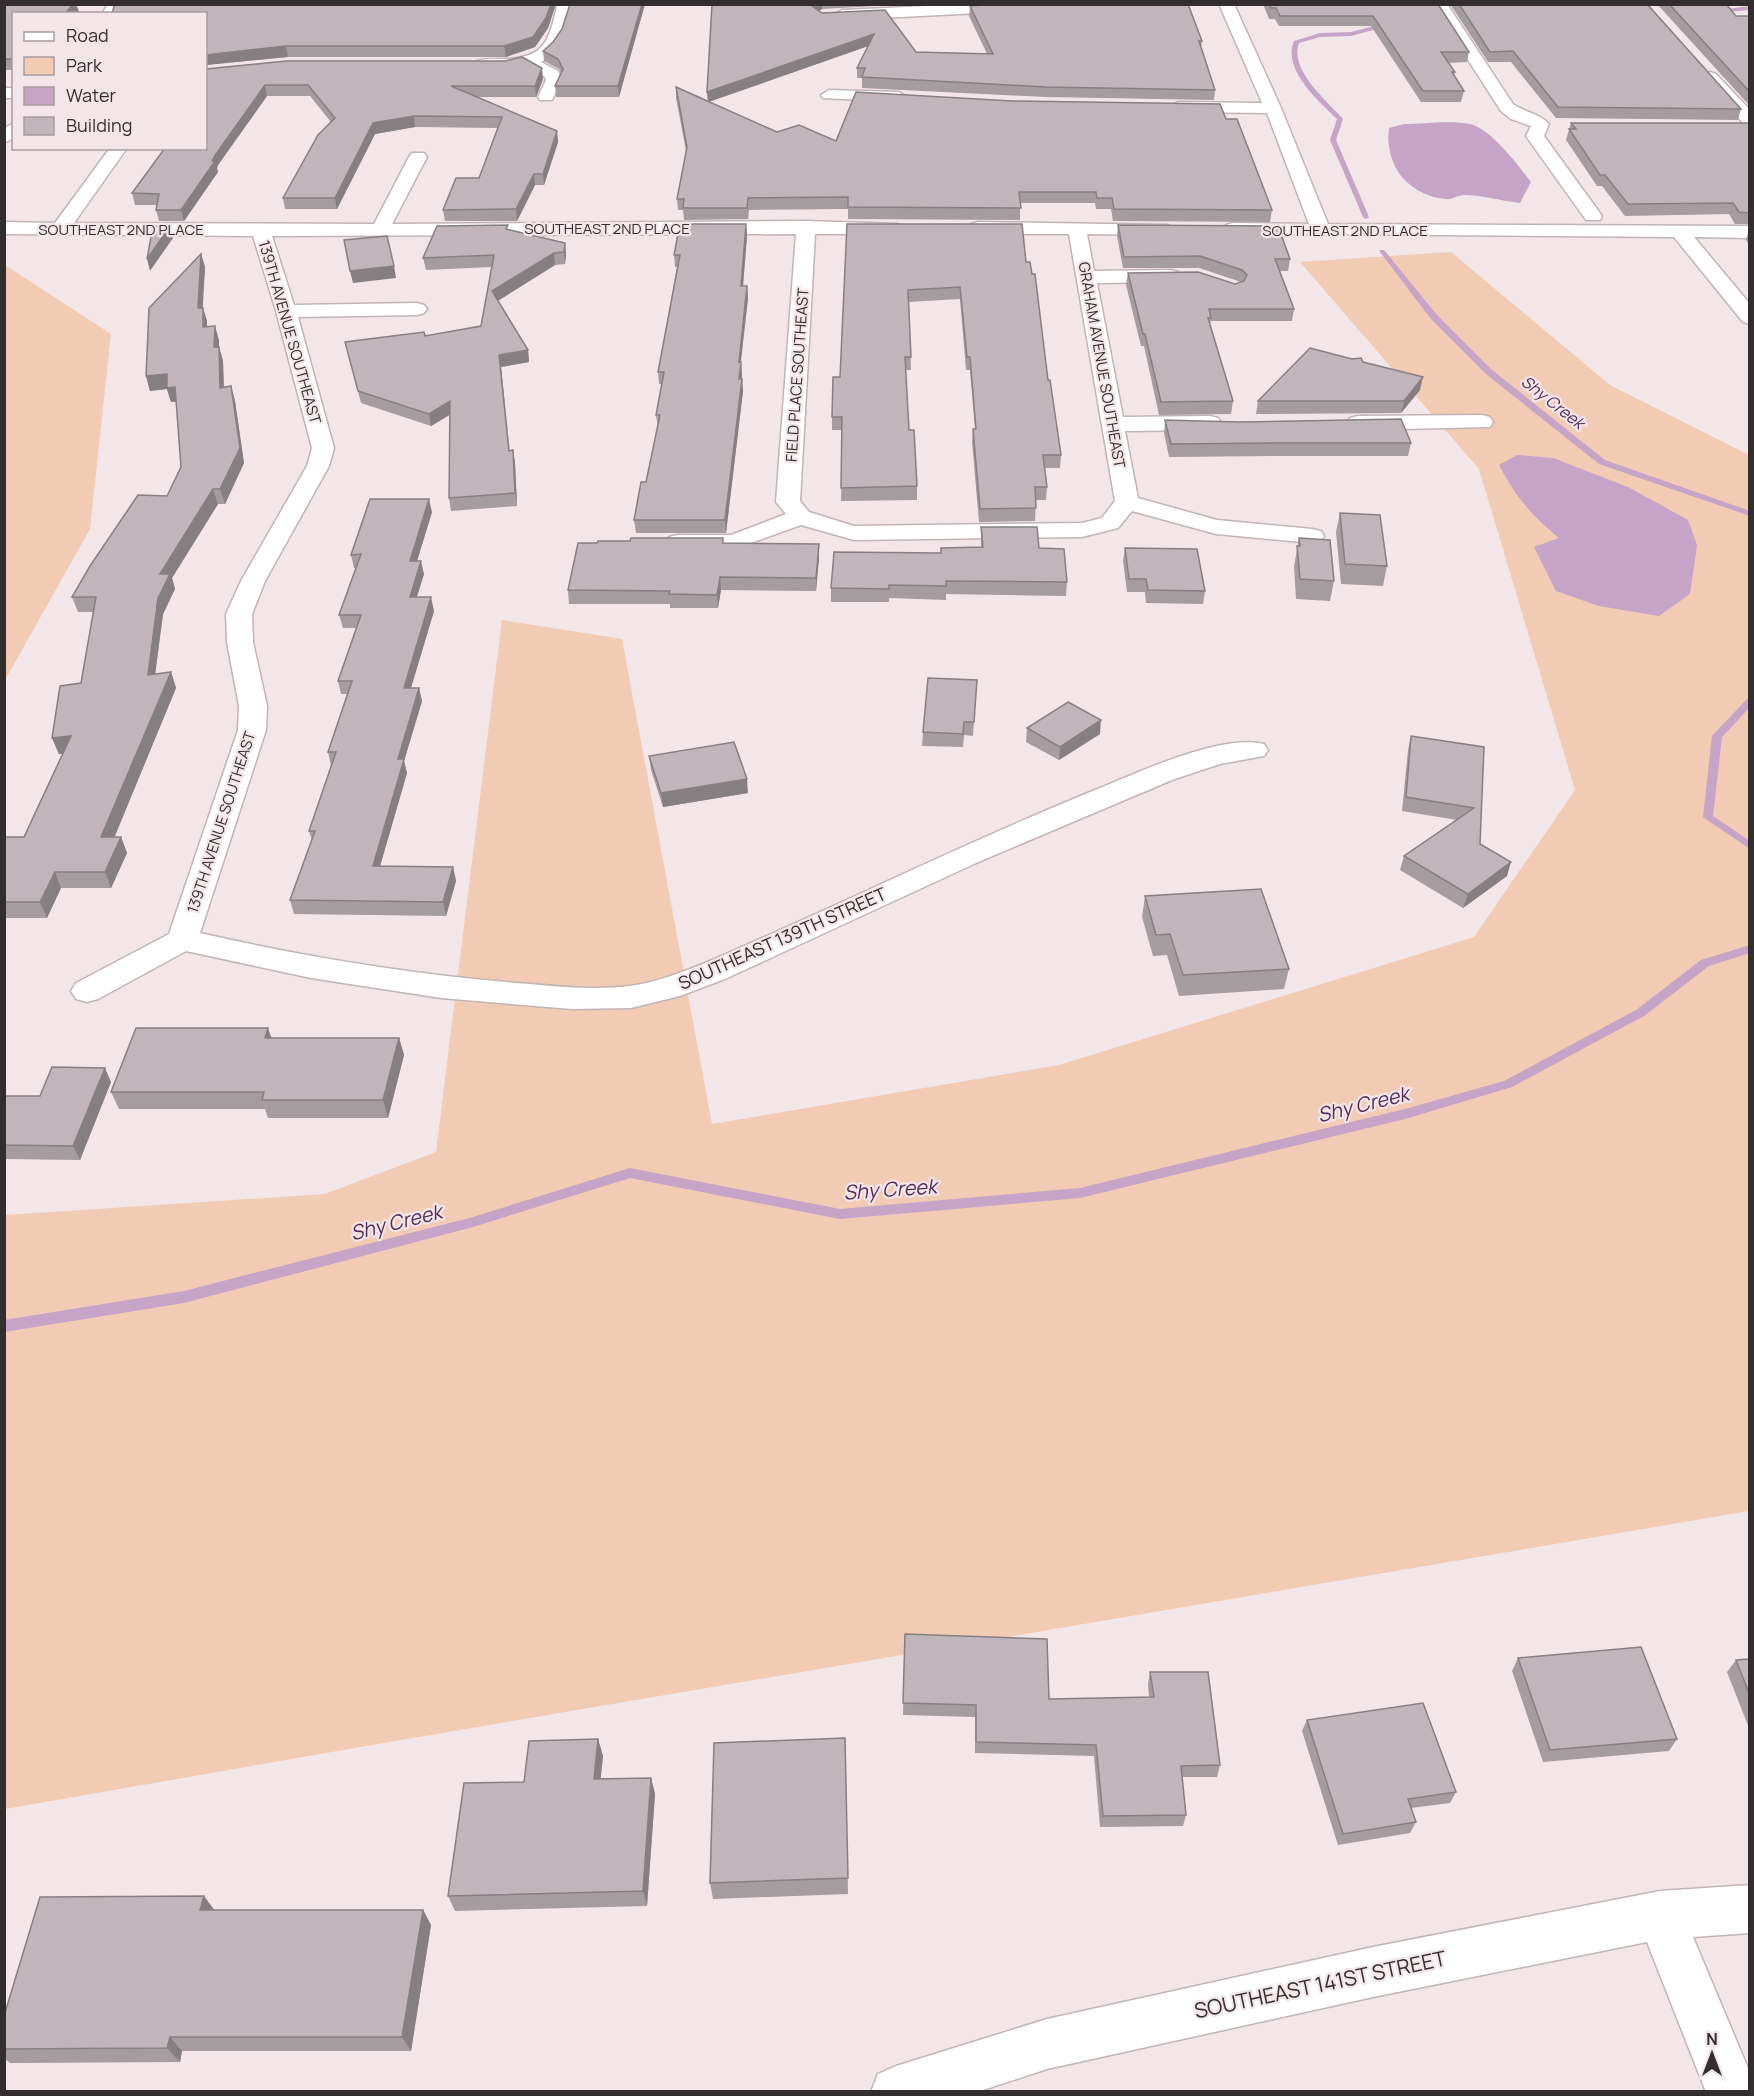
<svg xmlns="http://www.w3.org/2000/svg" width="1754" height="2096" font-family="Manrope,sans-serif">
  <rect width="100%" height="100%" fill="#f3e6e8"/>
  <path fill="#f1cbb3" d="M1451,252l159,133 139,70v1056l-1354,230 -390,68v-594l320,-21 111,-42 66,-532 120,19 90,485 347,-59 415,-128 101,-147 -96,-321 -179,-207z
    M5,265l106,69 -21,195 -85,151z"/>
  <path fill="#c5a4c8" d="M1404,124c20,0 46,-4 66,0 20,4 49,42 61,58l-11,21c-18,-2 -38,-8 -56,-8 -6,0 -12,5 -18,4 -37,-3 -62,-33 -57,-71z
    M1517,455l36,3 75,29 60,33 9,25 -7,49 -31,22 -60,-10 -43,-15 -22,-44 25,-9c-28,-23 -43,-41 -60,-73z"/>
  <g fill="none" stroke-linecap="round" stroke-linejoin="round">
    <path fill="#c5a4c8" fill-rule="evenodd" d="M1750,6v4l-35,3 -3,-2z
      M1386,23l2,3 -37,10 -31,1 -21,6c-10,27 28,58 44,76l-7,21 33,77 -3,2 -3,-2 -33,-77 7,-21c-19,-18 -55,-50 -43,-78l26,-8 31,-1z
      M1380,250h4l53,65 55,55 113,90 145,51v5l-151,-52 -113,-90 -55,-55 -51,-67z
      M1750,698v9l-28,30 -9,79 37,25v8l-47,-32 9,-81 35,-37z
      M1750,945v8l-41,13 -65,50 -132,71 -107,32 -325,79 -240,21 -210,-41 -157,49 -289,76 -180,29v-12l180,-29 289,-74 157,-49 210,41 240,-21 325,-79 99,-28 132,-71 65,-50z"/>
    <defs>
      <path id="minor" d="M108,4h15l-6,10h-15z
        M555,4h15l1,3c-5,22 -7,44 -30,55l17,9 4,9 -10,20h-12l-2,-3 8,-17 -1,-3 -19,-11 -26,3 -23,-2 -2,-3 2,-3c10,-3 20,-2 29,-2 40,-2 42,-18 51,-52z
        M970,4h114l-7,4 -235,12 -8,-5 8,-5z
        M1219,4h15l47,104 47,116 422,2v12l-56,-1 56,67v20l-7,-2 -69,-85 -448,-4 -2,-4 2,-4 7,-2 76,1 -42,-111 -89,-1 -8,-5 8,-5 84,1z
        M1432,4h15l66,100c11,8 28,10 36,20l-5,12 58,80 -2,4h-14l-60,-84 5,-10 -20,-7 -10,-8z
        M1710,72l6,2 34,36v15l-6,-1 -40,-44 -2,-3z
        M4,88h10v10h-10z
        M829,90l70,2 8,5 -8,5 -76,-4 -2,-3z
        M14,123v15l-10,5v-15z
        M110,148h17l-53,75 300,1 35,-67 3,-4h12l3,4 -35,67 414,-3 92,3 2,4 -2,4 -7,2h-76l-15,267 9,11 45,14 228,-3 20,-5 13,-17 -46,-267h-91l-7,-2 -2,-4 2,-4 7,-2 190,3 2,4 -2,4 -7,2 -74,-1 7,37 77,-1 7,2 3,4 -3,4 -7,2 -74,1 26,134 87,-1 8,2 3,5 -3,5 -8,2 -85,1 13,67 79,22 95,9 9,2 3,5 -3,5 -9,2 -96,-9 -84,-23 -14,17 -36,9 -228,3 -53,-15 -67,24h-56l-9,-2 -3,-5 3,-5 9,-2h53l55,-21 -10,-12 20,-268 -524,2 22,69 123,-2 7,2 3,4 -3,4 -7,2 -119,2 36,131 -5,18 -64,115 -13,33 1,28 14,64 -1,24 -66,203c101,23 203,40 306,49 40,3 82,9 123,4 26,-3 50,-13 74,-22 131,-56 259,-120 392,-174 40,-16 126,-57 169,-46l4,6 -4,6 -44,8 -48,16 -196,83 -251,116 -45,17 -49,12 -59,1 -131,-11 -130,-20 -125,-27 -88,48 -11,3 -11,-3 -5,-8 5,-8 93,-49 69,-204 1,-24 -12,-64 -1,-28 15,-33 66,-115 5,-18 -36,-137 -23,-75 -249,-2v-12l51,1z
        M1482,415l8,2 3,5 -3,5 -132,3 -8,-2 -3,-5 3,-5 8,-2z
        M1750,1885v48l-57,4 57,136v19h-44l-59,-150 -274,55 -326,72 -70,23h-106l7,-18 18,-8 151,-47 326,-72 287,-56z"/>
    </defs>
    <use href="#minor" stroke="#c0b4b5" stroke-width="3"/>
    <use href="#minor" fill="#fff" fill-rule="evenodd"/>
  </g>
  <path fill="#a59ca0" d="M4,4h72l3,8 -2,2h-63v56h-10z
    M645,4l-26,93h-63l-1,-11 6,-13 -2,-4 -15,-8 -1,-10 10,-9 9,-13z
    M712,4h163v2l-53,3 -3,2 3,2 94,39 71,2 -18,-38 1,-10 232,35 -1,6 14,43 -1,10 -169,-3 -183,-9v-10h-5v-10l11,-22 -159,56 68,30 59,9 390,-22 46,91 -2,12 -157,-1 -2,-12h-15l-1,-6h-75v17l-172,-1v-10l-99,1 -1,9 -64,1 -1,-10h-5l-1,-11 9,-48 -10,-53v-11l32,14 -1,-9z
    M1263,4h175l31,48 -2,10 -19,1 7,9 -1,3 10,16 -3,11h-40l-50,-76h-92l-4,-7h-6z
    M1450,4h197l94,105 -3,11 -182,-2 -45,-56h-23z
    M1657,4h69l10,12 13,1v88z
    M555,7l-7,21 -13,19 -29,10h-218l-82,8v-51z
    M206,69l337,10 -7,18h-59l80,34 1,11 -14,43h-9l-18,36h-72l-2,-11 36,-32 19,-50 -83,-1 -40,7 -38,75h-52l-2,-11 48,-76 -21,-26h-43l-49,69 -1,3 1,4 -34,49h-25l-3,-11 1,-5h-22l-3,-12 74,-45z
    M1571,123h178v101h-14l-6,-10 -104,2 -23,-30h-5l-31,-46z
    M746,224l1,12 -4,50h4l1,12 -7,64 2,29 -17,142h-90l-2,-13 12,-38 12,-54 -2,-13 6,-31h-3l-1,-12 19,-105h-2l-1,-12z
    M847,224l179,38 35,193 -1,13h-15l2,19 -1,13h-10l-1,21 -56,1 -7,-80 1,-13h2l-5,-59h-4l-6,-71 -51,3 2,68h-5l3,60 8,56v14l-76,1 1,-71h-10v-13l8,-40z
    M1118,225l172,34 -2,12h-8l14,38 -2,12h-81l-1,5 23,75 -2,13 -72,1 -15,-69h-3l-15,-61 2,-12 107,11 6,-2 -42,-14h-76l-6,-32z
    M508,229l57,14 1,12 -1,9 -10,1 -57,36 30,49 1,12 -28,5 8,84 4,-1 2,13 2,43 -66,5 -2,-13 1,-83 -19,11 -70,-23 -16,-61 80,-6 56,-10 11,-59 -66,3 -3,-12z
    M1749,230v15l-3,-5z
    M201,254l4,13 -3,41h1l4,13v5l12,14v7l4,14 1,26 7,-1 4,15 9,62 -19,41h-7l-46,74 3,11 -12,25 -8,60 16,-2 5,16 -62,149h7l6,16 -16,35h-50l-14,30h-43v-81h20l39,-83h-4l-7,-16 29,-55 12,-71h-15l-6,-15 95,-101 14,-29 -5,-65h-5l-4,-13 -17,2 -4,-15z
    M1363,362l57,28 -19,23 -145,1 2,-13z
    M1165,420l246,23 -3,13h-134l-105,1 -5,-24z
    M432,512l-15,49 7,13 -7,23 17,14 -23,77h8l3,13 -18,60 3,12 -27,93 73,1 3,14 -10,35 -152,-2 -4,-14 22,-60 -3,-9 22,-65 -3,-14 19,-58h-6l-3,-13 18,-53h-13l-4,-13 17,-47h-2l-3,-13z
    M1340,513l47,53 -4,20 -42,-2 -5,-52z
    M981,527l58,21 28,34 -1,14 -120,-2v6l-57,-2v4h-58v-14l110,-35 40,-6z
    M723,538v5l96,15 -3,33 -95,-1 -3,18h-48v-4h-101l-1,-14 29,-47 33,-2z
    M1299,538l35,43 -4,20 -34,-2 -2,-33z
    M1125,548l80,43 -2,13 -57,-1 -1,-11h-18l-4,-31z
    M977,680l-4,56 -9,-1 -1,12 -41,-1 1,-14z
    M1027,728l73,6 -41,26 -33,-18z
    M1411,736l73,11 -4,97 27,32 -44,32 -63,-38 4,-14 53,-36 -55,-9 6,-61z
    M649,756l99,37 -85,14 -12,-37z
    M1145,896l144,73 -5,20 -105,7 -12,-41 -14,1 -11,-39z
    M271,1038h128l5,17 -16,63h-120l-3,-9h-146l-8,-17z
    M111,1082l-31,78 -76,-1v-63h36z
    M905,1634l144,65 100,-2 -1,-13 2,-12 70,93 -3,12h-35l4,38 -3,11 -83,1 -6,-71 -119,-3v-36l-72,-2z
    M1518,1658l159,81 -8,12 -126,11 -31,-91z
    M1749,1659v69l-22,-56 9,-12z
    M1307,1720l149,72 -6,11 -39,5 5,14 -6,11 -72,12 -36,-114z
    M845,1738l3,156 -135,5 -3,-16z
    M598,1739l5,17 -3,23 51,-1 4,16 -8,112 -192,5 -7,-15 76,-114z
    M204,1896l10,14h209l8,15 -20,126h-229l-2,11 -170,1 -6,-5v-42z"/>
  <path fill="#867f82" d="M73,4h3l3,8 -2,2h-12z
    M551,4h3l1,3 -7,21 -13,19 -29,10 -2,-11z
    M642,4h3l-26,93 -1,-11z
    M813,4h9v5l-10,6v-9z
    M874,34v10l-166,58 -1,-10z
    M286,46l2,11 -82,8v-10z
    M542,68l1,11 -7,18 -1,-11z
    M265,85l2,11 -49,69 -1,3 1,4 -34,49 -3,-11 35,-56z
    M414,116l1,11 -40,7 -38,75 -2,-11 38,-75z
    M557,131l1,11 -14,43 -1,-11z
    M534,174l1,11 -18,36 -1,-12z
    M746,224l1,12 -5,62 -1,-12z
    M170,226l3,12 -23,33 -3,-12z
    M565,243l1,12 -1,9 -1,-12z
    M554,253l1,12 -61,38 -2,-12z
    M201,254l4,13 -3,55 -4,-14z
    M394,266l2,12 -43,5 -3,-12z
    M747,286l1,12 -9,77v-13z
    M203,308l4,13v20l-4,-14z
    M215,326l4,14 -1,22 -4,-15z
    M219,347l4,14 1,41 -4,-14z
    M528,350l1,12 -28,5 10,96 -12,-108z
    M741,362l1,13 -2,16 -1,-12z
    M167,374l8,13 4,14 -8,1 -4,-13 -17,2 -4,-15z
    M1423,377l-3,13 -19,23 3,-12z
    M742,379l1,12 -17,142 -1,-13z
    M231,386l4,15 9,62 -19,41 -5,-15z
    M450,401l2,12 -21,13 -2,-12z
    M513,450l2,13 2,43 -2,-13z
    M213,489l5,15 -46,74 3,11 -12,25 -10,77 -5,-16 12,-101z
    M429,499l3,13 -19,62 -3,-13z
    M819,544v14l-3,33v-13z
    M421,561l3,13 -12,37 -2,-14z
    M720,577l1,13 -3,18 -1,-13z
    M431,597l3,14 -27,90 -3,-13z
    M171,672l5,16 -68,165 -7,-16z
    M419,688l3,13 -18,60 3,12 -31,107 -3,-14 25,-107z
    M1101,720l-1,14 -41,26 1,-13z
    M71,736l6,16 -18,2 -7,-16z
    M747,779l1,14 -85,14 -2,-14z
    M121,837l6,16 -16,35 -6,-16z
    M1511,862l-4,14 -44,32 5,-14z
    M453,867l3,14 -10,35 -3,-14z
    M55,872l6,16 -14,30 -7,-16z
    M268,1028l6,17 -9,-7z
    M399,1038l5,17 -16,63 -5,-18z
    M105,1068l6,14 -31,78 -7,-14z
    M598,1739l5,17 -4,39 -5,-16z
    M651,1778l4,16 -8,112 -4,-15z
    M204,1896l11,15 -15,-1z
    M423,1910l8,15 -20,126 -9,-14z
    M170,2037l12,14 -2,11 -13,-14z"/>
  <path fill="#c0b5ba" stroke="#867f82" stroke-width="1.5" d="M4,4h69l-8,10h-51v45h-10z
    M116,4h435l-5,14 -13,19 -29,9h-218l-80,9v-41h-94l2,-8z
    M570,4h72l-24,82h-63l8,-17 -5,-10 -15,-8 10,-9 9,-13z
    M712,4h101l-1,2 10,7 63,-3 31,42 77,2 -23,-48 29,-2h189l14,37h-3l16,49 -169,-3 -184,-10 3,-9h-8l17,-34 -167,58z
    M1269,4h169l31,48h-28l14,20h-3l12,19h-41l-50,-75h-93l-4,-8h-5z
    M1459,4h188l94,105 -183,-2 -45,-56 -23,1z
    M1669,4h57l10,12h12l1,1v74z
    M522,57l20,11 -7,18h-84l106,45 -14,43h-9l-18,35 -73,1 13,-32h23l23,-61 -88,-1 -41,7 -38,75h-52l35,-63 17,-17 -27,-33h-43l-49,69 -4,7h3l-34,49h-25l3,-16 -27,-1 33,-45h41v-79l80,-8h219z
    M676,87l101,45 22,-7 37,16 20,-49 156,9 208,3 6,15h11l35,91 -158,-1 -2,-11h-15l-1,-6h-77l2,16 -173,-1v-10l-100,1 -1,10h-64l1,-9h-7l10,-52z
    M1571,123h178v90l-10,-1 -6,-9 -105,1 -23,-29h-5l-31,-46h7z
    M680,224h66l-5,62h6l-8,76h2l-2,17h3l-17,141h-91l7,-38h5l14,-67h-4l8,-43h-6l22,-117h-6z
    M847,224h175l4,38h4l2,12h3l13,106h2l11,75h-18l4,32h-12l1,21 -56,1 -7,-80h3l-6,-72h-3l-7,-70 -52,3 3,67h-6l4,73h5l3,56 -76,2 1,-71h-10l1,-40h7z
    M508,225l-2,4 59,14 -1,9 -10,1 -62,38 36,59 -29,5 10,96 4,-1 2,43 -66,5 1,-97 -21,13 -71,-23 -13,-49 79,-10 1,4 56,-10 13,-71 -71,3 14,-32z
    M1118,225l160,1 12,33h-15l19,50h-85l2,9h-3l25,83 -72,1 -16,-68h-2l-15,-61 70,-1 37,12 9,-3 3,-6 -5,-5 -42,-14 -76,1z
    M153,226h17l-23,33z
    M387,236l7,30 -44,5 -6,-31z
    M201,254l-3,54h5v19l12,-1 -1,21h5l1,41 11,-2 9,62 -20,41h-7l-53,85h10l-12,24 -10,77 23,-3 -70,165h20l-16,35h-50l-15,30h-36v-65h20l47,-101 -19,2 8,-52 21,-3 15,-86h-24l18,-31 48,-71 29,1 14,-29 -6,-80 -8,1v-14l-21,2 3,-68z
    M1310,348l42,11 9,-1 2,4 60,15 -19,24h-146z
    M1401,419l10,24h-135l-105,1 -6,-24 74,2z
    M370,499h59l-19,62h11l-11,36h21l-27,91h15l-21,71h6l-31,107 80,1 -10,35 -153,-2 25,-69h-6l27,-79h-8l24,-71h-14l23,-66h-22l22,-61 -10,1z
    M1340,513l40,2 7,51 -42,-2z
    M981,527h56l2,21 25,1 3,33 -121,-1v5l-57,-1v4l-58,-1 3,-36 107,1v-5l42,-1z
    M631,538h92v5l96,1 -3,34 -96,-1 -3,18 -48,-1 1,-3 -102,-1 10,-47h19l1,-2h32z
    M1299,538l31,2 4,41 -34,-2 -3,-33h3z
    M1125,548l72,1 8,42 -57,-1 -2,-11h-17z
    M928,678l49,2 -3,42h-10l-1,12 -40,-2z
    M1068,702l33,18 -41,27 -33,-19z
    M1411,736l73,11 -4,97 31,18 -43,32 -64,-38 70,-48 -68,-11z
    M734,742l13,37 -86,14 -12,-37z
    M1261,889l28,80 -106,6 -13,-41 -14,1 -11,-39z
    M136,1028h132l-3,10h134l-16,62h-121l2,-8h-153z
    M52,1067l53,1 -32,78 -69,-1v-49h36z
    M905,1634l142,5 2,60 105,-2 -4,-25h58l12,93 -39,1 5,49 -83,1 -7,-71 -120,-3v-37l-73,-2z
    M1641,1647l36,92 -127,11 -32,-92z
    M1749,1659v34l-13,-33z
    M1423,1703l33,89 -48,7 8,23 -73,12 -36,-114z
    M845,1738l3,140 -138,5 4,-140z
    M598,1739l-4,40 57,-1 -8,113 -195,5 16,-113 60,-1 5,-41z
    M204,1896l-4,14h223l-21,127h-232l-3,11 -163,1v-33l36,-119z"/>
  <g text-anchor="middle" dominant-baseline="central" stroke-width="4.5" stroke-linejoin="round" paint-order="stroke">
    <g font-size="15" fill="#322d2e" stroke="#f3e6e8">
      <text x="607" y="228">SOUTHEAST 2ND PLACE</text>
      <text x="121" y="229">SOUTHEAST 2ND PLACE</text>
      <text x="1345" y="230">SOUTHEAST 2ND PLACE</text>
      <text transform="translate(290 332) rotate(74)">139TH AVENUE SOUTHEAST</text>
      <text transform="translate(1102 365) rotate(80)">GRAHAM AVENUE SOUTHEAST</text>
      <text transform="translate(797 375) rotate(-86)">FIELD PLACE SOUTHEAST</text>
      <text transform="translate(221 822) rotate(-72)">139TH AVENUE SOUTHEAST</text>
    </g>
    <g font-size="16" font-style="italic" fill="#532a58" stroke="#f3e6e8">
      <text transform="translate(1553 402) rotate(38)">Shy Creek</text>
    </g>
    <g font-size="18" fill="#322d2e" stroke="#f3e6e8">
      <text transform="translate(782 938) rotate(-24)">SOUTHEAST 139TH STREET</text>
    </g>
    <g font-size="20" font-style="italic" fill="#532a58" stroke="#f3e6e8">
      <text transform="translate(1363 1104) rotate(-14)">Shy Creek</text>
      <text transform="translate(890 1189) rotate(-4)">Shy Creek</text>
      <text transform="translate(396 1222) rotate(-14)">Shy Creek</text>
    </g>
    <g font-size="21" fill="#322d2e" stroke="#f3e6e8">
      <text transform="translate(1320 1984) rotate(-12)">SOUTHEAST 141ST STREET</text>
    </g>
  </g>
  <rect width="1754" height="2096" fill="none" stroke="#322d2e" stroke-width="12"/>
  <rect x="12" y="12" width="195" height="138" fill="#f3e6e8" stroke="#a69c9e" stroke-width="1.5"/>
  <rect x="24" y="32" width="30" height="9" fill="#ffffff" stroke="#a69c9e" stroke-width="1.5"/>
  <text x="66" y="42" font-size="18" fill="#322d2e">Road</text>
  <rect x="24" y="57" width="30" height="18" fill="#f1cbb3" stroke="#a69c9e" stroke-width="1.5"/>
  <text x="66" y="72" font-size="18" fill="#322d2e">Park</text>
  <rect x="24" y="87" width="30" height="18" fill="#c5a4c8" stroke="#a69c9e" stroke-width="1.5"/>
  <text x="66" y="102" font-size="18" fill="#322d2e">Water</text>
  <rect x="24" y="117" width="30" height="18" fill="#c0b5ba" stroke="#a69c9e" stroke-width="1.5"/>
  <text x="66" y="132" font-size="18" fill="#322d2e">Building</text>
  <g transform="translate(1712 2054)" stroke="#f3e6e8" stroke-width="4.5" paint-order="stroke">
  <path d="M0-4.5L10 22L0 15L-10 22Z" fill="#322d2e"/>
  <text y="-9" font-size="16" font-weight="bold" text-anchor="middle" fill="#322d2e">N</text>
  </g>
</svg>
